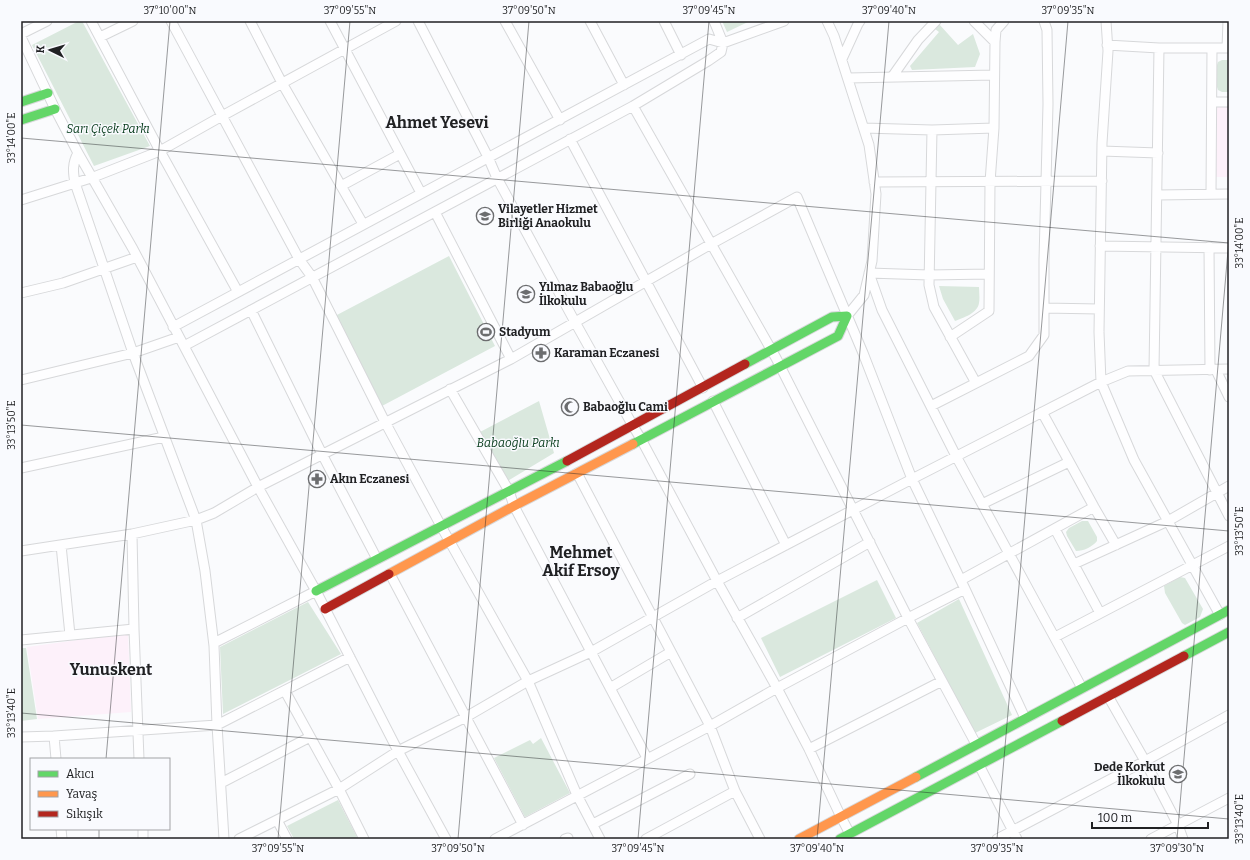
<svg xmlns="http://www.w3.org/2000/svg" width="1250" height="860" font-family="Bitter,serif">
  <rect width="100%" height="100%" fill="#fafbfd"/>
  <path fill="#fdf1fa" d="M1217,104l12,1v72h-16l1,-69z
    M128,633l3,79 -93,7 -11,-72z"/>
  <path fill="#dae8de" d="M79,21h3l68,125 -56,20 -62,-121z
    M722,21h28l-23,11z
    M939,24l19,21 15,-11 7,20 -5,13 -63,3 -2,-4 29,-34 -4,-3z
    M1222,60h7v32h-7l-4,-2c-3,-7 -3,-21 0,-28z
    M449,256l46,90 -113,60 -47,-90z
    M939,286l40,1c0,5 1,11 0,16 -1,10 -16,15 -24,18l-12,-22z
    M539,401l15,52 -48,29 -26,-50z
    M1082,521h6l9,16v4c-5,6 -13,10 -21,10l-9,-15 -1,-4 3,-4z
    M1180,577l5,1 18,31 -3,8 -15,8 -3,-2 -17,-30 -1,-7z
    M877,580l19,38 -116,59 -19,-39z
    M959,599l53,116 -37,18 -58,-110z
    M308,602l33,52 -118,60 -3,-67z
    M21,648h5l11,71 -16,2z
    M541,738l29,55 -45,24 -31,-59 36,-18 3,4z
    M338,800l20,39h-64l-7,-13z"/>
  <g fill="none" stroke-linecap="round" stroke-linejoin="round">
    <defs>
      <path id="street" d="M91,21l69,130 78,141
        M171,21l128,238 13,18 73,145 56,104 87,155 49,114 23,44
        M250,21l32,62 81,141
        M330,21l91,172
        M418,21l70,136 9,21 78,144 58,104 8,13 76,142 60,107 32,61 32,68 9,17
        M505,21l55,99
        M590,21l34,64
        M664,21l17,34
        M827,21l7,15 35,109 7,49 -4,67 -8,34 -17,21
        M974,21l21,21
        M1106,21l2,30 -6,92 -3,189 2,50 33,78 86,155
        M21,34l26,-13
        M21,37l34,72 23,44 55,96 125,238 58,104 82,160 48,88
        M100,37l33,-16
        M1107,45l52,3h70
        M1159,48l-5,322 75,146
        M1227,48l1,-27
        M842,59l16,-35 2,-3
        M892,77l26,-37 18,-19
        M848,78l146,-3
        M1212,102h17
        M633,106l143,252 132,260 68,126
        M864,128l68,2 62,-2
        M932,130l-3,155 5,22 42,76
        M570,139l133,249
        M1102,151l56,2
        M78,153c-6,11 -5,19 -3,30l58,170 63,167 9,51 9,75 3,79 7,114
        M874,182l228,-1
        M341,186l59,-32
        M1211,194l1,-146
        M1157,195l72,-1
        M21,200l70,-22 69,-27 62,-35 174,-95
        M435,212l76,147
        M1100,246l129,2
        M1209,247l1,123
        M989,274l-60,1 -60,-2 13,37 74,146 126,232
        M21,293l42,-10 74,-26
        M1044,308l55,1
        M251,310l71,144 55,105
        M173,327l536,-288 14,4 61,-22
        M950,337l39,-26 1,-129 4,-54 1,-86 1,-12 8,-9
        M184,346l449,-240 75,-45 13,-9 2,-9 -9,-22
        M1216,370l13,27
        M21,380l112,-27 46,-16
        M450,389l59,102 5,15 133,252
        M713,401l73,144
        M931,406l98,-50 15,-21v-75l4,-156 -1,-74 -3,-9
        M1042,412l52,95 22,38
        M21,468l143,-31
        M577,473l133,253 25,65 25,48
        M982,504l87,-42
        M1055,529l45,84
        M132,534l2,95 5,130
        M61,545l9,90
        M21,551l111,-17 64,-14 18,-7 44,-26 253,-128 200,-115 86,-47 66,156 49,126 53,110 60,129
        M1074,564l94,-43 61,-35
        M390,574l133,251
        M961,580l133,-73
        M737,618l133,-76
        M1055,637l174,-91
        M21,640l113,-11
        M214,643l102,-52
        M610,688l61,-36
        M285,691l54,98 25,50
        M1108,696l37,65 33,64 5,14
        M54,736l2,23
        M21,737l33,-1 163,-11 133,-68
        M809,749l133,-68
        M979,765l38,74
        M221,783l89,-46
        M277,820l10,19
        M593,824l97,-50
        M61,829l1,10
        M143,829v10
        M239,839l100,-50 59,-38 68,-34 62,-36 63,-29 126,-71 195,-102 189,-97 27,-11 101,-2
        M495,839l215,-113 67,-38 131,-70 57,-29
        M565,839l3,-1
        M646,839l89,-48
        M997,839l148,-78 84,-46
        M1151,839l78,-41"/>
      <path id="fast" d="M21,102l27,-9
        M21,120l34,-11
        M633,444l205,-108 9,-20 -15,1 -87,47
        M316,591l251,-130
        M1184,656l45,-24
        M916,777l313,-167
        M840,839l222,-118"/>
      <path id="slow" d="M389,574l125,-68 119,-62
        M799,839l117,-62"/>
      <path id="jam" d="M567,461l178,-97
        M325,609l64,-35
        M1062,721l122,-65"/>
    </defs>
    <use href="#street" stroke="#d7d8da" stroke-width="11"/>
    <use href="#fast" stroke="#d7d8da" stroke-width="11"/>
    <use href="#slow" stroke="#d7d8da" stroke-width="11"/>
    <use href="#jam" stroke="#d7d8da" stroke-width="11"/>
    <use href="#street" stroke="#fefeff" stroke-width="9"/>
    <use href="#fast" stroke="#63d668" stroke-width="9"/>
    <use href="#slow" stroke="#ff974d" stroke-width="9"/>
    <use href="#jam" stroke="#b3261e" stroke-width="9"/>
  </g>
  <path fill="none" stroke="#202123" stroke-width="1" stroke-opacity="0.45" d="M21,138l1208,105M21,425l1208,106M21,713l1208,106M106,759l64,-738M99,839v-10M278,839l72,-818M458,839l71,-818M638,839l71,-818M817,839l72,-818M997,839l71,-818M1177,839l52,-600"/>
  <defs>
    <symbol id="school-ring" viewBox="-11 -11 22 22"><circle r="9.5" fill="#f9fafe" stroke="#6c6d6f" stroke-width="1.5"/><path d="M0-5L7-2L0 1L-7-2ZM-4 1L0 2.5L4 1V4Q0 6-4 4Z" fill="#6c6d6f"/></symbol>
    <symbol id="stadium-ring" viewBox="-11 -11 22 22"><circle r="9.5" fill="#f9fafe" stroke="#6c6d6f" stroke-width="1.5"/><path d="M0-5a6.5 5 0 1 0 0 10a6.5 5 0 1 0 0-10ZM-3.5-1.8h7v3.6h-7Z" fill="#6c6d6f"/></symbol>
    <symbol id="pharmacy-ring" viewBox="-11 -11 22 22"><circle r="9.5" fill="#f9fafe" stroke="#6c6d6f" stroke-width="1.5"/><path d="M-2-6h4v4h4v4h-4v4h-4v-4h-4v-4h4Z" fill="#6c6d6f"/></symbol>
    <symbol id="mosque-ring" viewBox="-11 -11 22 22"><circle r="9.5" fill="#f9fafe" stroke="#6c6d6f" stroke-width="1.5"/><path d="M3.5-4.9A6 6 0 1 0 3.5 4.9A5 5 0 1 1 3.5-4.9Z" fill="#6c6d6f"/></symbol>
  </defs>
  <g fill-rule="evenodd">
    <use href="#school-ring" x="475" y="206" width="20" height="20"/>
    <use href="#school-ring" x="516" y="284" width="20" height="20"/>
    <use href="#stadium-ring" x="476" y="322" width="20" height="20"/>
    <use href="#pharmacy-ring" x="531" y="343" width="20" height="20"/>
    <use href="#mosque-ring" x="560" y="397" width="20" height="20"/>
    <use href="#pharmacy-ring" x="307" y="469" width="20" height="20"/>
    <use href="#school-ring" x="1168" y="764" width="20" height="20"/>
  </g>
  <g text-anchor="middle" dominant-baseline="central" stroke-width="3" stroke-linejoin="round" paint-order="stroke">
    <g font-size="12" font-style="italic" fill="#063b1a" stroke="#f9fafe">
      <text x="108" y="129">Sarı Çiçek Parkı</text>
      <text x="518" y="443">Babaoğlu Parkı</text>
    </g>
    <g font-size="12" font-weight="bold" fill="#202123" stroke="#f9fafe" text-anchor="start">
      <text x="498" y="209">Vilayetler Hizmet<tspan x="498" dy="14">Birliği Anaokulu</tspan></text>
      <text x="539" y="287">Yılmaz Babaoğlu<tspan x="539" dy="14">İlkokulu</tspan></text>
      <text x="499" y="332">Stadyum</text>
      <text x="554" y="353">Karaman Eczanesi</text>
      <text x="583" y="407">Babaoğlu Cami</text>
      <text x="330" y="479">Akın Eczanesi</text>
      <text x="1165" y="767" text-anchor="end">Dede Korkut<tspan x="1165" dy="14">İlkokulu</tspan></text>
    </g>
    <g font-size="16" font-weight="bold" fill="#202123" stroke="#f9fafe">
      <text x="437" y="122">Ahmet Yesevi</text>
      <text x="581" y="552">Mehmet<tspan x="581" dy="18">Akif Ersoy</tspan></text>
      <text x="111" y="669">Yunuskent</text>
    </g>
  </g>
  <rect width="1250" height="860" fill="none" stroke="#f9fafe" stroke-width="44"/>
  <rect x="30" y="758" width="140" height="72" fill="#f9fafe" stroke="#a2a3a6"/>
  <rect x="38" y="771" width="20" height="6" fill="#63d668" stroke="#a2a3a6"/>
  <text x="66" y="778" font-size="12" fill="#202123">Akıcı</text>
  <rect x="38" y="791" width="20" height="6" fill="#ff974d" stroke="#a2a3a6"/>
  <text x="66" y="798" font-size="12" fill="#202123">Yavaş</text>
  <rect x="38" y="811" width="20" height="6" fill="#b3261e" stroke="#a2a3a6"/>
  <text x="66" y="818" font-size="12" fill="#202123">Sıkışık</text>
  <g transform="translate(50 50) rotate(275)" stroke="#f9fafe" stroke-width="3" paint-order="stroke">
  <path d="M0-3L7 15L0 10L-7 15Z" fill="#202123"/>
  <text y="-6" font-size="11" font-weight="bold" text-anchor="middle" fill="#202123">K</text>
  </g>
  <path d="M1092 822v6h116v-6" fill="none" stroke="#202123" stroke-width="2"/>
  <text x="1098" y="822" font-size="12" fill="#202123" stroke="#f9fafe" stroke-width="3" paint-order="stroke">100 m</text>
  <rect x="22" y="22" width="1206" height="816" fill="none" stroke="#202123" stroke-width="1.5"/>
  <g font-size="10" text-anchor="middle" fill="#202123">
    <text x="170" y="14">37°10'00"N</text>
    <text x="350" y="14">37°09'55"N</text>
    <text x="529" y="14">37°09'50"N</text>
    <text x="709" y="14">37°09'45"N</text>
    <text x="889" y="14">37°09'40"N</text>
    <text x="1068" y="14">37°09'35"N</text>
    <text transform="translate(11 138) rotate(-90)" y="4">33°14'00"E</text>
    <text transform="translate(1239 243) rotate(-90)" y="4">33°14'00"E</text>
    <text transform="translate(11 425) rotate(-90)" y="4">33°13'50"E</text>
    <text transform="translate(1239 531) rotate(-90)" y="4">33°13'50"E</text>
    <text transform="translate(11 713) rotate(-90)" y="4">33°13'40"E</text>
    <text transform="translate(1239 819) rotate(-90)" y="4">33°13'40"E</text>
    <text x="278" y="852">37°09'55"N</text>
    <text x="458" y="852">37°09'50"N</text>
    <text x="638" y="852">37°09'45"N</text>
    <text x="817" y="852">37°09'40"N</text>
    <text x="997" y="852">37°09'35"N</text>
    <text x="1177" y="852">37°09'30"N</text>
  </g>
</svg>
